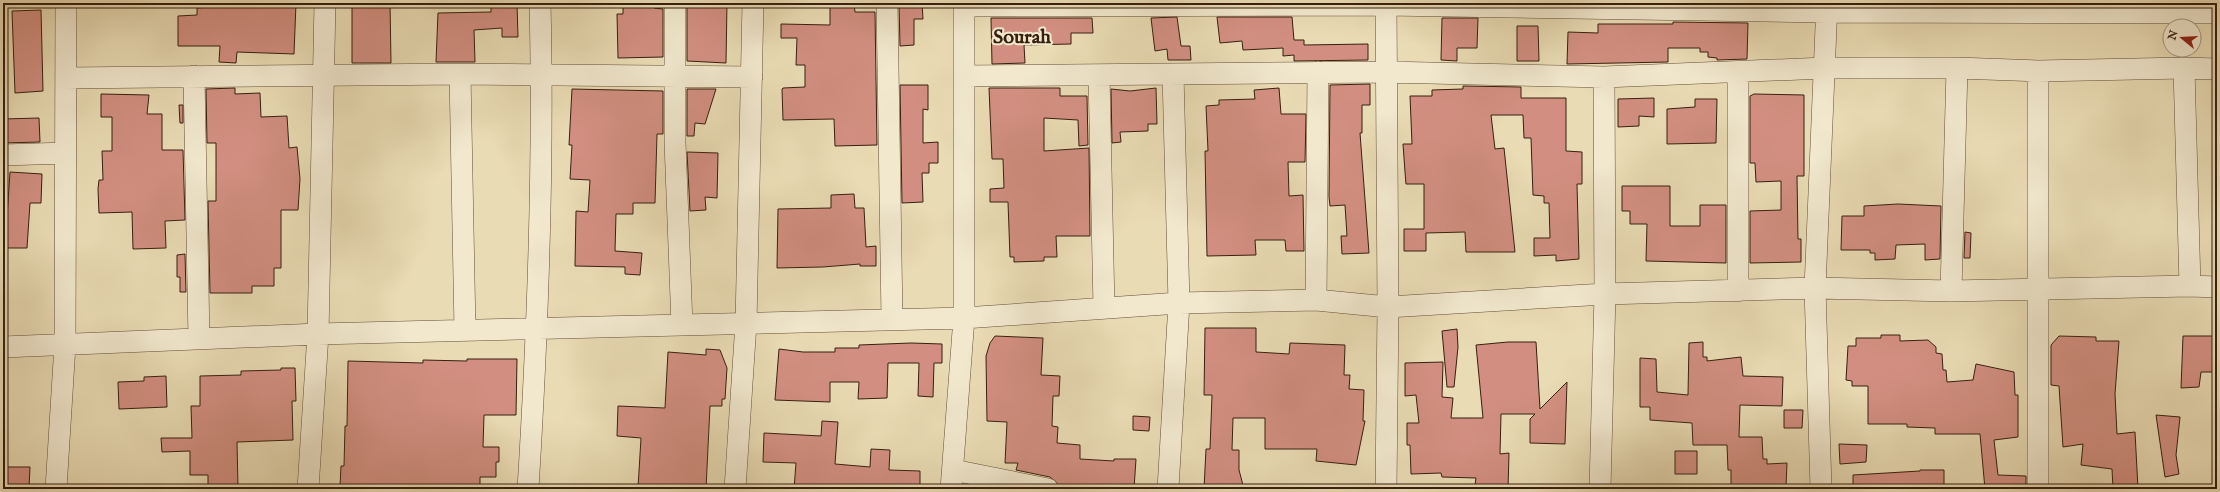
<svg xmlns="http://www.w3.org/2000/svg" width="2220" height="492" font-family="'IM FELL English',serif">
  <rect width="100%" height="100%" fill="#e9dbb4"/>
  <filter id="stains"><feTurbulence type="fractalNoise" baseFrequency=".005" numOctaves="4"/><feColorMatrix values="0 0 0 0 .2 0 0 0 0 .09 0 0 0 0 .02 0 0 0 .5 -.17"/></filter>
  <radialGradient id="worn" r=".72"><stop offset=".6" stop-color="#630" stop-opacity="0"/><stop offset="1" stop-color="#630" stop-opacity=".3"/></radialGradient>
  <path fill="#d28f81" stroke="#371f0f" d="M262,3h34l-2,51 -57,-2 -1,11 -17,-1 1,-16h-42v-30l19,-1v-7z
    M352,3h38l1,60h-39z
    M517,3l1,34h-16v-9l-28,2 1,32h-39l2,-49 53,-1v-8z
    M623,3h31v5l9,1v48l-45,1 -1,-44h6z
    M687,3h40l-1,60 -39,-2z
    M830,3h24l1,9h20l2,133 -42,1 -1,-27 -51,1 -1,-31 1,-1 22,-1v-22h-9l1,-27h-16v-14l49,1z
    M899,3h23l1,16h-9v26l-14,1z
    M41,10l2,81 -28,2 -3,-82z
    M1177,17l4,29h9l1,14h-23l-1,-11 -12,2 -4,-33z
    M1217,17h75l2,23h10v5l64,-1v16l-74,1v-6l-11,1v-8l-40,2 -1,-9 -22,2z
    M991,18h101l1,15h-22v11l-47,1 1,18 -33,1z
    M1442,18h36l-1,30h-20v13l-16,-1z
    M1673,22l75,1 -1,36 -30,1v-2l-9,-1v-5h-8v-4h-32v14l-101,2 1,-32 30,1v-9h75z
    M1517,26h21l1,35h-22z
    M1370,84v21h-8v28h-2l9,120 -27,1 -1,-18h6l-2,-31 -15,1 -1,-9 1,-112z
    M900,85h28v25l-5,-1v34l15,-1v21h-9v10h-7l1,29 -21,1z
    M1463,86l58,1v11h45v53l16,1v32h-5l2,75 -23,2v-6l-22,1v-18h16l-1,-35h-5v-7l-11,-1 -2,-57h-7l-1,-23h-32l4,34 9,-1 11,104h-49l-1,-20 -39,1v18h-22v-22h20v-45h-18l-1,-12 -2,-28h9l-2,-48h22v-6l31,-1z
    M235,88v6l25,-1 1,24 26,-1 2,32 8,-1 3,32 -2,31h-17v58h-7v18h-22v7h-42l-2,-92h8v-58h-9l-1,-54z
    M989,88h71v8h27l1,49 -9,1 -1,-26 -34,-2v33l45,-3 1,88h-34l1,21h-13v4l-30,1v-5h-4l-2,-55h-18v-13l14,-1 -1,-29h-11z
    M1156,88l1,36h-9v7l-28,1 1,10 -9,1 -1,-54 19,2z
    M1279,88l2,26h25l-1,48h-17l1,34 14,-1 1,56h-18l-1,-11h-30l1,15 -49,1 -2,-105h3l-2,-45 13,-1v-5l36,-1 -1,-9z
    M572,89l91,2v43h-6l-2,69h-22v11h-17l-1,37 27,2 -2,22 -15,-1v-7l-50,-1 1,-55 12,1 2,-32 -20,-1 2,-34h-3z
    M687,89h29l-11,35 -10,-1 -1,13h-7z
    M101,94l48,1 -2,19h15v36h21l2,70 -20,1 1,27 -33,1 -1,-37 -33,1 -1,-24 1,-9h4l-1,-29h10v-34h-11z
    M1754,94l50,1v81h-7l1,63h3v23l-51,1v-52l31,-1v-29l-25,1 -1,-19h-5v-67z
    M1654,98v19l-15,-1v10l-21,1v-28z
    M1695,99h22l-1,44 -49,1v-35l28,-2z
    M179,105h4v18h-3z
    M39,118l1,24 -37,1v-24z
    M687,152l31,1 -1,45 -12,-1 1,13 -16,1z
    M10,172l32,2 -1,29h-11l-3,45h-22z
    M1622,186h48v40h30v-21h26v58l-80,-2 1,-37h-17v-13h-8z
    M854,194l1,14h9l2,39 10,-1v20h-16v-2l-37,3 -46,1 1,-59 53,-1v-13z
    M1898,204l43,2 -1,53 -15,1v-16l-29,1 -1,14 -20,1v-7h-5v-3h-29l1,-34h22v-10z
    M1965,232l6,1 -1,25h-6z
    M185,254l1,38h-6v-15h-3v-22z
    M1205,328h51v24l33,2 1,-11 55,2 -1,30h6l-1,14 15,1 -1,31h2l-9,44 -40,-4 1,-12h-52v-31h-32l-1,32h7v20l5,19h-40l2,-40h4l2,-54h-8z
    M1457,329l1,18 -4,40h-7l-5,-56z
    M1881,335h19v6l28,-1 8,7v6l6,1 1,16h3l1,12 26,-2 3,-16 38,8 1,23h3v42l-24,3 4,35 28,1v13h-41l-5,-55h-45v-6l-28,-1v-3h-39v-38h-16v-5l-6,-1 2,-34h8v-8h25z
    M995,336l48,2 -2,37 19,1 -1,20h-6l-1,30 6,1 -1,16 23,2v14l34,2v-2h22l-2,30h-53v-3l-22,-1 -9,-8 -34,-7 2,-7h-13l2,-41 -20,-1 -1,-65 4,-13z
    M2059,336l37,1v4h23l-4,53 2,40 18,-2 3,57h-25l-1,-20 -31,-4 2,-21 -20,3 -4,-61 -8,-1v-40z
    M2183,336h34v36h-16l-2,15 -18,1z
    M1508,342h28l4,67 27,-27 -2,62 -35,-1v-24l5,-5h-34l-1,40 9,-1 -1,36h-24l1,-3 -10,-1 1,-7 -34,-1 -1,-4 -30,1 -1,-29h-3v-22h12l-3,-28 -11,1v-33l38,-1 -1,35 11,1 -2,20h32l-7,-73z
    M1703,342v15h4v4l34,-4 2,19 40,1 -1,29 -42,-1 -1,32h23l1,22h4v5l20,-1 -1,24 -31,-2v4h-24v-19h-3l-1,-25h-34l-1,-22 -42,-3v-13h-10v-49l16,1 1,33 31,3 1,-52z
    M911,343l31,1v19h-8l-1,34 -15,-1 1,-33h-31l-1,35 -29,1 1,-17h-29v20l-55,-2 4,-51 24,3h32v-4h24v-3z
    M706,349l14,1 7,18 -2,31h-3v7h-12l-4,83 -68,-1 3,-50 -24,-2 1,-30 47,2 3,-56 38,3z
    M467,359h50l-1,56h-32l-1,32h16v15h-3v15h-16v12l-80,-2v2h-44v-3h-16l1,-20h3l1,-40h2l1,-65 75,2v-3l44,1z
    M281,368h14l1,33h-4l1,39 -56,2 1,46 -30,1v-14h-18v-24l-28,1 -1,-14h31l-1,-32h9v-30l41,-1v-4l40,-1z
    M166,376l1,31 -48,2 -1,-27 26,-1v-4z
    M1784,410h19l-1,18h-18z
    M2156,415l24,2 -4,38 3,19 -14,3z
    M1133,416l17,1 -1,14 -16,-1z
    M822,421l16,1 -3,42 35,3 1,-18 19,1 -1,20 31,1v18h-126l2,-26 -33,-1 1,-29 57,3z
    M1839,444l28,1 -1,17 -26,2z
    M1675,451h22v23h-22z
    M3,467h27l-1,21 -26,-1z
    M1920,470h24v19h-91v-14l67,-4z"/>
  <g fill="none" stroke-linecap="round" stroke-linejoin="round">
    <defs>
      <path id="street" d="M675,3v139l7,183
        M887,3l5,316
        M1386,3l2,304 -2,182
        M964,6l422,-1 441,7 390,1
        M2184,68l6,218
        M2038,71v418
        M1738,72v219
        M460,74l5,256
        M1099,75l5,233
        M194,76l5,263
        M964,76l422,-4 218,5 221,-9h132l81,3 146,-3 33,1
        M66,78l394,-4 292,3
        M3,155l63,-2
        M1951,291l6,-223
        M1316,300l2,-228
        M3,347l315,-13 646,-16 215,-15 137,-3 72,7 217,-13 210,-6 136,3 239,-5 27,1
        M953,470l95,19
        M56,489l9,-144 1,-342
        M308,489l10,-155 7,-331
        M528,489c10,-162 16,-324 12,-486
        M735,489l11,-166 7,-320
        M951,489l13,-171v-315
        M1168,489l11,-186 -6,-229
        M1600,489l5,-195 -1,-217
        M1821,489l-6,-201 12,-285"/>
    </defs>
    <use href="#street" stroke="#644e38" stroke-width="22"/>
    <use href="#street" stroke="#f1e8ce" stroke-width="21"/>
  </g>
  <g text-anchor="middle" dominant-baseline="central" stroke-width="4" stroke-linejoin="round" paint-order="stroke">
    <g font-size="20" font-weight="bold" fill="#371f0f" stroke="#f1e8ce">
      <text x="1022" y="37">Sourah</text>
    </g>
  </g>
  <rect width="2220" height="492" fill="none" stroke="#e9dbb4" stroke-width="16"/>
  <rect x="4" y="4" width="2212" height="484" fill="none" stroke="#371f0f" stroke-width="2"/>
  <rect x="8" y="8" width="2204" height="476" fill="none" stroke="#371f0f"/>
  <g transform="translate(2182 38) rotate(288)"><circle r="19" fill="#f1e8ce" stroke="#a79882"/>
  <path d="M0-3L7 15L0 10L-7 15Z" fill="#8f2418"/>
  <text y="-6" font-size="11" font-weight="bold" text-anchor="middle" fill="#371f0f">N</text>
  </g>
  <rect width="100%" height="100%" filter="url(#stains)"/>
  <rect width="100%" height="100%" fill="url(#worn)"/>
</svg>
